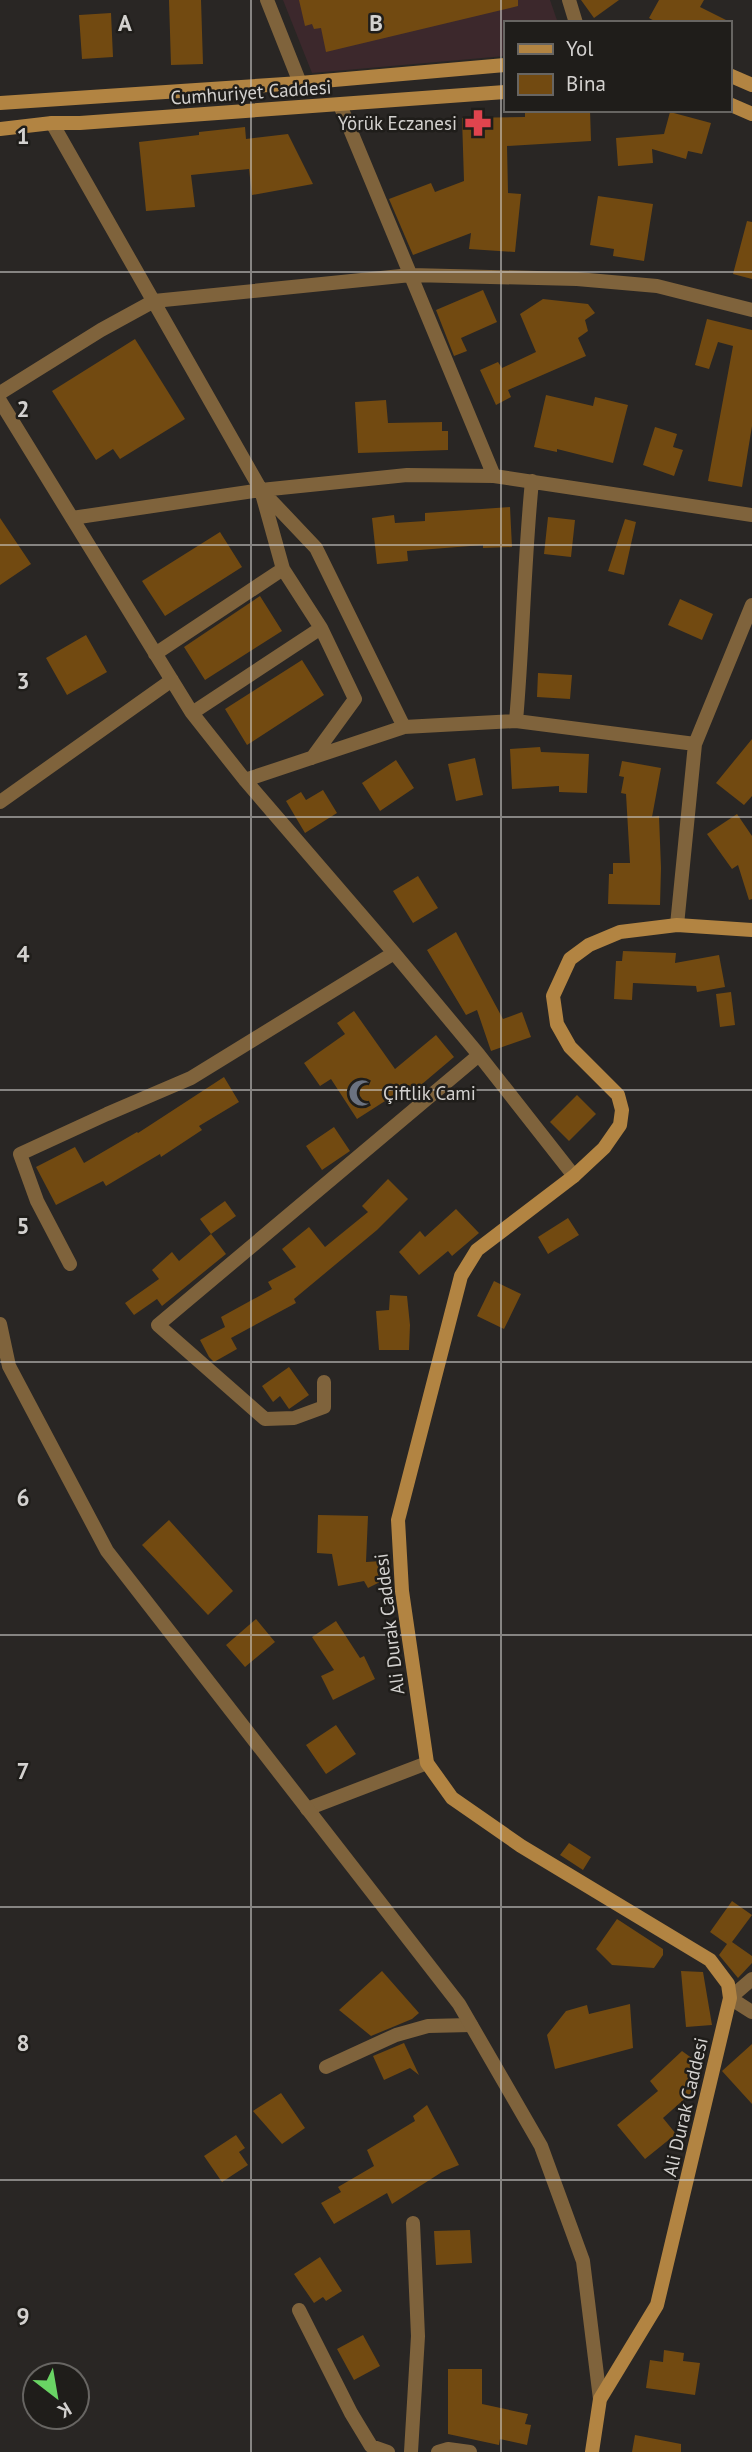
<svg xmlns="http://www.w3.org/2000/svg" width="752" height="2452" font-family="'PT Sans',sans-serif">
  <rect width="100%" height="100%" fill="#292624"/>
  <path fill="#3c282c" d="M283,0h267l8,23h-53v33l-193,17z"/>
  <path fill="#724a11" d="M169,0h32l2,64 -32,1z
    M299,0h219v6l-192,46 -5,-24 -7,1 -2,-5 -7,2z
    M581,0h38l-25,18z
    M659,0h45l-4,7 32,16h-74l-9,-5z
    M111,13l2,44 -31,2 -3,-44z
    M525,110h65l1,31 -84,5 1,47 13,1 -6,58 -46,-3 2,-16 -58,22 -24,-56 42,-16 4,9 29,-11 -2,-63 63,-1z
    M670,112l41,11 -9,31 -14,-3 -2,8 -34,-10 1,14 -35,3 -2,-28 48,-4z
    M245,127l1,12 42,-5 25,50 -61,11 -3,-26 -58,6 4,32 -49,4 -7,-69 60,-7v-3z
    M598,196l55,8 -9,57 -31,-5 1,-7 -24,-4z
    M747,221l5,1v57l-19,-5z
    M483,290l14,32 -36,16 6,13 -13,5 -18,-46z
    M543,299l45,5 7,9 -10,7 3,11 -10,7 8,18 -78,34 3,7 -15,8 -16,-35 18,-8 4,6 34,-16 -16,-38z
    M707,319l45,11v96l-10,61 -34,-6 25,-135 -15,-4 -9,27 -14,-4z
    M135,339l50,80 -65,40 -7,-10 -17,11 -44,-69z
    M546,395l47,11 2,-9 33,8 -15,58 -56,-14v3l-23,-5z
    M386,400l2,23 54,-1v9h6v19l-90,3 -3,-51z
    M655,427l22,7 -4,13 10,3 -9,26 -31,-11z
    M510,507l2,40 -29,1v-3l-76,6 1,10 -31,3 -5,-46 22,-3 1,8 30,-2v-8z
    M548,517l27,3 -4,37 -27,-3z
    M0,518l31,46 -31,21z
    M625,519l11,3 -12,53 -16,-4z
    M220,532l22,35 -77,49 -23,-35z
    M260,596l22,35 -77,49 -21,-33z
    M680,599l33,15 -11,26 -34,-15z
    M86,635l21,37 -40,23 -21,-37z
    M302,660l22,35 -77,50 -22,-36z
    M538,673l34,2 -2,24 -33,-2z
    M752,739v57l-8,9 -28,-22z
    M540,747l1,5 48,2 -2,39 -28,-1v-6l-47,3 -2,-40z
    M475,758l8,37 -27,6 -8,-37z
    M396,760l18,28 -34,23 -18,-28z
    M622,761l39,7 -9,49 7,-1 2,52 -1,37 -52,-1 1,-30h4v-11h17l-4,-69 -5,-1 3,-16 -5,-1z
    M323,790l14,23 -32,20 -19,-32 15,-9 5,8z
    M737,814l15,22v63l-3,1 -11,-35 -6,4 -25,-35z
    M418,876l20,32 -25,15 -20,-32z
    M456,932l47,87 19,-7 9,25 -40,14 -14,-41 -11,5 -39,-65z
    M623,951l53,2 -1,10 44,-8 6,32 -28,5 -1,-6 -63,-3 -1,17 -18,-1 2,-38h6z
    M731,992l4,33 -15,2 -4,-33z
    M354,1011l41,58 41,-34 18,22 -52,44 -6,-7 -39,25 -26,-40 -11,7 -16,-23 41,-29 -8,-11z
    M224,1077l15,25 -40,24 3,4 -41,27 -1,-3 -54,32 -3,-5 -47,24 -20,-38 39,-20 9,16 53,-31 1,1z
    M577,1095l19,19 -27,27 -19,-19z
    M334,1127l16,24 -28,19 -16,-24z
    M388,1179l20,20 -31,31 -83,69 2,4 -65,35 6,11 -23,13 -5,-5 -9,-17 25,-13 -4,-10 51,-28 -4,-7 28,-15 -14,-18 27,-22 16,20 43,-35 -6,-6z
    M225,1201l11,15 -25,18 -11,-15z
    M456,1209l23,24 -27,23 -4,-5 -29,24 -20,-23 21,-21 5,6z
    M568,1218l11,17 -31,19 -10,-17z
    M211,1234l15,20 -64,52 -5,-7 -23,16 -9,-12 34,-24 -7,-9 20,-18 7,9z
    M494,1281l27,13 -17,35 -27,-13z
    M390,1295l17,1 3,29 -1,25h-30l-3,-39 13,-1z
    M289,1367l20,28 -20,14 -9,-13 -7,6 -11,-16z
    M318,1515l50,1 -2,46 16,-1 4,18 -18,9 -4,-7 -26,5 -6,-32 -15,-1z
    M169,1520l64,71 -25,24 -66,-70z
    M256,1619l19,23 -30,25 -19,-22z
    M336,1621l24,37 4,-2 11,23 -42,21 -12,-24 13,-6 -22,-33z
    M336,1725l20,29 -30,20 -20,-29z
    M569,1843l22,14 -8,13 -23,-15z
    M732,1901l20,14 -20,27 20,14v7l-14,15 -19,-23 8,-11 -17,-12z
    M617,1919l46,30v6l-9,13 -42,-3 -16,-16z
    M382,1971l37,42 -7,6 -41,17 -32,-26z
    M681,1971l22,1 9,53 -26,2z
    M630,2004l3,44 -78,21 -8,-34 19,-24 21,-6 2,9z
    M404,2043l15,32 -9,-7 -26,12 -11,-24z
    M752,2044v60l-30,-33z
    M682,2051l18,13 -10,30 -27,24 13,16 -31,25 -28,-34 41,-34 -8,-10z
    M281,2093l24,35 -23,16 -29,-33z
    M427,2105l32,60 -17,7 -50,32 -5,-11 -53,31 -13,-21 20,-11 -3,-5 36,-21 -7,-16 48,-29 -2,-5z
    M236,2135l9,13 -6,4 9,13 -26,17 -18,-26z
    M470,2230l2,33 -36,2 -2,-34z
    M320,2257l22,34 -16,10 -3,-4 -9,6 -20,-29z
    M363,2335l17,31 -26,14 -17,-31z
    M664,2350l20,3 -1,8 17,2 -5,32 -49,-7 4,-28 13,2z
    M448,2369h34v35l46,10 -3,10 6,1 -4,20 -27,-6 -1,6 -51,-11z
    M635,2435l46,9v8h-49z"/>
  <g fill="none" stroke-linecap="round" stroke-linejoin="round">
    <path stroke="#7f633c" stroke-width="14" d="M267,0l33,83
      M569,0l7,23
      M340,105l154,371
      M52,123l209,367
      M0,393l101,-63 53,-29 257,-26 166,4 80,7 95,24
      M0,401l192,312 53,67 149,173 85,102 95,121
      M72,518l189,-28 146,-15 87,1 258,39
      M155,654l128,-85
      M192,713l129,-85
      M516,721c7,-80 8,-160 16,-240
      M312,758l43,-59 -34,-71 -38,-59 -22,-79 55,58 88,179
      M245,780l159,-53 112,-6 179,23
      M0,802l172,-122
      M677,925l18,-181 57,-139
      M70,1264l-33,-63 -17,-47 87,-40 84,-36 203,-125
      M324,1382v25l-30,11 -29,1 -107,-94 321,-270
      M307,1809l120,-46
      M752,1979l-22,19 22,14
      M326,2067l70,-32 32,-9 43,-1
      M299,2310l52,103 20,33 17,6
      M411,2452l7,-116 -5,-113
      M438,2452l10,-3 22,3"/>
    <path stroke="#7f633c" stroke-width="14" d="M0,1324l9,42 98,185 352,453 82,142 42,115 17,138"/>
    <path stroke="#b28442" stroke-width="14" d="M729,75l23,10
      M0,103l300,-20 205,-18
      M729,104l23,10
      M0,129l52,-6h28l425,-31
      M592,2452l8,-53 57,-94 73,-307 -2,-14 -18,-24 -189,-114 -69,-48 -25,-35 -25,-172 -4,-71 63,-244 16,-26 97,-74 30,-28 16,-23 2,-15 -4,-15 -48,-48 -13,-23 -4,-28 17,-37 19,-14 31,-13 57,-7 75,5"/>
  </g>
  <path fill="none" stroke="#d3d1cf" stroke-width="2" stroke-opacity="0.55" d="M251,0v2452M501,0v2452M0,272h752M0,545h752M0,817h752M0,1090h752M0,1362h752M0,1635h752M0,1907h752M0,2180h752"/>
  <defs>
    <symbol id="pharmacy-bare" viewBox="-9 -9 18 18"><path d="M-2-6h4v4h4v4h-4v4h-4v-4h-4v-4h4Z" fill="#e0444e" stroke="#1f1d1a" stroke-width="2.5" paint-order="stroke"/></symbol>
    <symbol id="mosque-bare" viewBox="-9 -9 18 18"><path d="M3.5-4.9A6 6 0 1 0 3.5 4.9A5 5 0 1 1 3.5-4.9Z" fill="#6b7280" stroke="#1f1d1a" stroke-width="2.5" paint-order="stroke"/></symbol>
  </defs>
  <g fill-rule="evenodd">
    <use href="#pharmacy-bare" x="459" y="104" width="38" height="38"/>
    <use href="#mosque-bare" x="343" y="1074" width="38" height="38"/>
  </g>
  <g text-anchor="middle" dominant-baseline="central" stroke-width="5" stroke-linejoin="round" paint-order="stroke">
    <g font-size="19" fill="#d3d1cf" stroke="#1f1d1a">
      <text transform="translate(251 92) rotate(-4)">Cumhuriyet Caddesi</text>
      <text transform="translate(389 1624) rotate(-97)">Ali Durak Caddesi</text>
      <text transform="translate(685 2107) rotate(-77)">Ali Durak Caddesi</text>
    </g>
    <g font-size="19" fill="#d3d1cf" stroke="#1f1d1a" text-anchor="end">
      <text x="457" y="123">Yörük Eczanesi</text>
      <text x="383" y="1093" text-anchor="start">Çiftlik Cami</text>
    </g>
  </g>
  <g font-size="23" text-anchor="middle" font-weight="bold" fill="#d3d1cf" stroke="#1f1d1a" stroke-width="5" stroke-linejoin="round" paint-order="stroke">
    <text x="125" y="31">A</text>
    <text x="376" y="31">B</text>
    <text x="23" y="144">1</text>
    <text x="23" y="417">2</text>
    <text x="23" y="689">3</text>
    <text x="23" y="962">4</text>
    <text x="23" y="1234">5</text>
    <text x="23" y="1506">6</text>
    <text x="23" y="1779">7</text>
    <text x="23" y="2051">8</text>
    <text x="23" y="2324">9</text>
  </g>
  <rect x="504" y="21" width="228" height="91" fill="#1f1d1a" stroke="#676562" stroke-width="2"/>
  <rect x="518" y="44" width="35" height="10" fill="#b28442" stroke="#676562" stroke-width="2"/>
  <text x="566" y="56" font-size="21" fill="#d3d1cf">Yol</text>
  <rect x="518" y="74" width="35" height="21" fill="#724a11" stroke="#676562" stroke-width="2"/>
  <text x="566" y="91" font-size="21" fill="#d3d1cf">Bina</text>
  <g transform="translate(56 2396) rotate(149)"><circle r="33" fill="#1f1d1a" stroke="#676562" stroke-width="2"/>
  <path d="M0-5L12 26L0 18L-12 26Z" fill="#69d464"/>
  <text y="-10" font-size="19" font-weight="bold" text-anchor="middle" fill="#d3d1cf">K</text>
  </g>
</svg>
